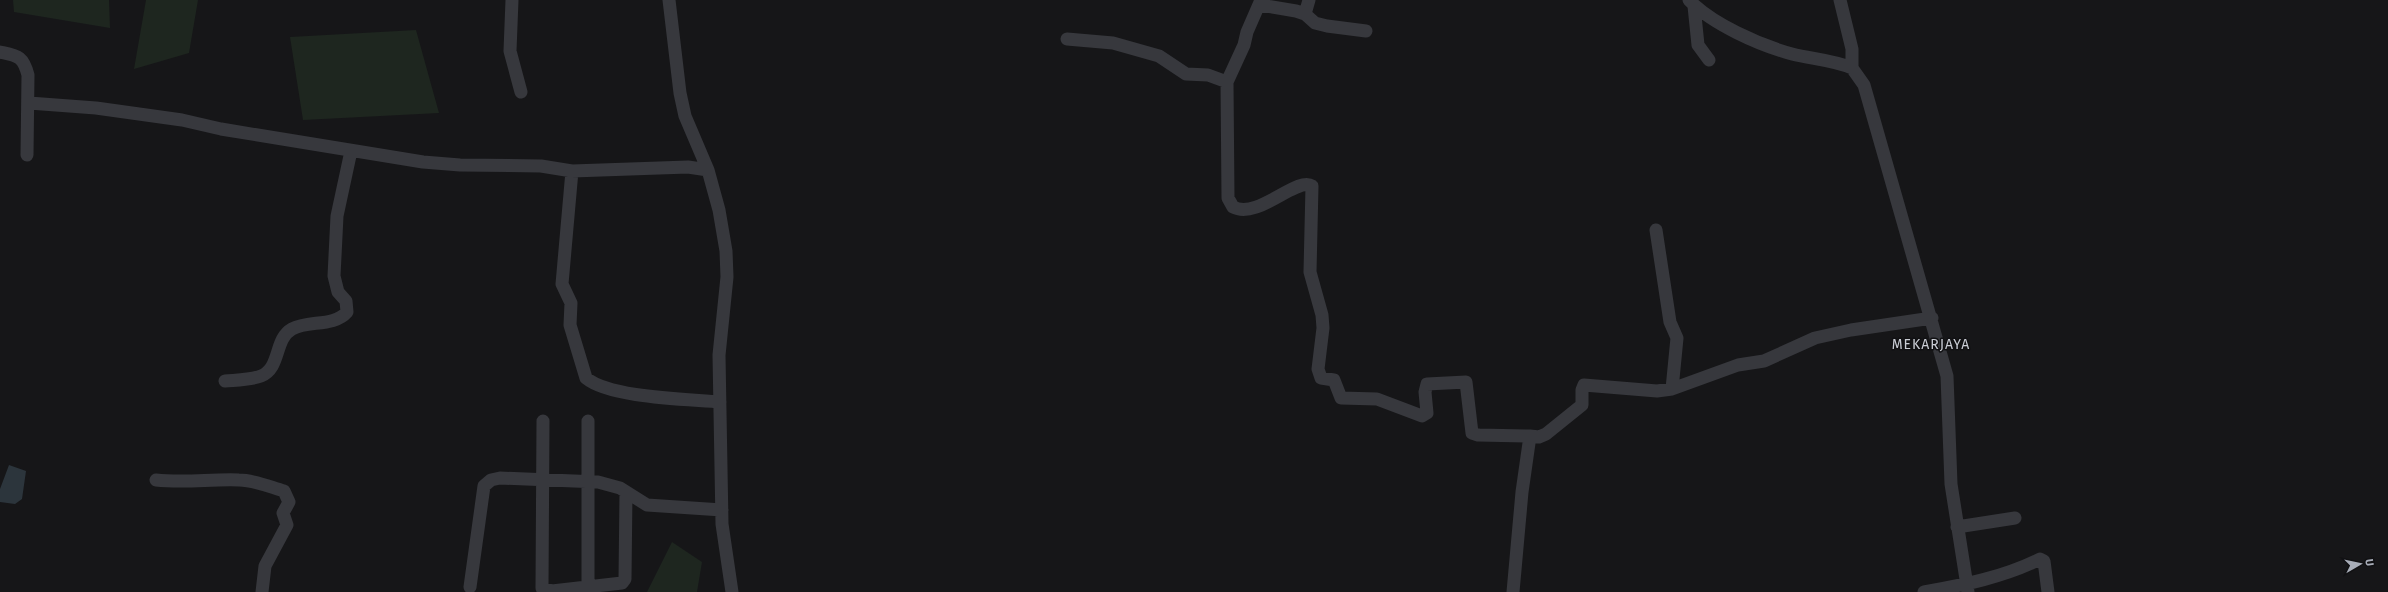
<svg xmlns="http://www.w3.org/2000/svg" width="2388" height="592" font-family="'Fira Sans',sans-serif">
  <rect width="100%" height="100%" fill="#161618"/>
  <path fill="#1e261f" d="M13,0h96l1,28 -96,-16z
    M146,0h52l-9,53 -55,16z
    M416,30l23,83 -136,7 -13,-83z
    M672,542l30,20 -5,30h-50z"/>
  <path fill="#2c353c" d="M9,465l17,6 -4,28 -7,5 -15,-2v-13z"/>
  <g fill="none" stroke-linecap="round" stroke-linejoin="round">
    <path stroke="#37383d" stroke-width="13" d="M512,0l-2,51 11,41
      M669,0l11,93 5,23 23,54 11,40 7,41 1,26 -8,78 3,169 10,68
      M1261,0l-14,32 -3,13 -17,37 1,116 5,9c25,13 64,-31 79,-21l-2,86 12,43 1,13 -5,41 3,9 13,2 7,18 36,1 45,17 5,-3 -2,-21 2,-8 39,-2 6,51 6,2 52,1
      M1689,0c23,24 70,45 103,54 20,5 41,6 60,14l12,17 83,291 4,108 17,108
      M1840,0l12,49v19
      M1260,5l36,6 9,3 10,9 12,3 39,5
      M1694,6l4,39 11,15
      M1305,14l4,-14
      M1067,39l46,4 46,13 27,18 22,1 19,7
      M0,52c18,4 23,4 28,23l-1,80
      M29,103l67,5 86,12 39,9 202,33 37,3 81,1 31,5 116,-4 20,3
      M572,171l-10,113 9,19 -1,22 16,53c24,20 101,21 134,24
      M1656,230l14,92 7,16 -5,51
      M225,381c11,-1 26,-1 36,-5 20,-8 13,-37 31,-47 16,-9 42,-2 55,-17l-1,-11 -8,-9 -4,-16 3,-60 14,-65
      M543,421l-1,167 10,3 70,-8 3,-4 1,-87
      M588,421v167
      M156,480c28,3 55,-1 83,0 15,0 31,7 45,11l5,11 -6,11 4,12 -22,41 -3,26
      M1957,527l58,-9
      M470,587l14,-101 7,-6 9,-2 98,4 22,6 27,17 75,5
      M1513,592l9,-100 8,-56 9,1 7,-3 36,-29v-15l2,-5 73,6 15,-2 66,-24 26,-4 51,-23 36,-8 81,-12
      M1924,592c40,-7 80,-15 116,-33l4,2 4,31"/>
  </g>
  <g text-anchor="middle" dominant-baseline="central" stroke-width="3" stroke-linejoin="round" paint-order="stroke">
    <g font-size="14" letter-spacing="1" fill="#c9ccd4" stroke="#111113">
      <text x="1931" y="344">MEKARJAYA</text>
    </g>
  </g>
  <g transform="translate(2360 564) rotate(81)" stroke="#111113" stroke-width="3" paint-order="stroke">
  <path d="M0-3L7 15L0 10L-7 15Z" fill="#a8adb8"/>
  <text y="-6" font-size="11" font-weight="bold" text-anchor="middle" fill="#a8adb8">U</text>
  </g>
</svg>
